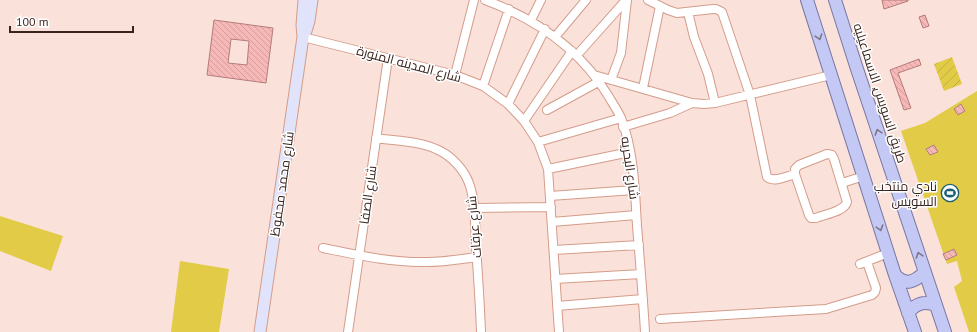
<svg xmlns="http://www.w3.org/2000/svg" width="977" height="332" font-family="'PT Sans',Cairo,sans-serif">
  <defs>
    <pattern id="garden-furrows" width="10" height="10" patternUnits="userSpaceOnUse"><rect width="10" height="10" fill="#e2cb47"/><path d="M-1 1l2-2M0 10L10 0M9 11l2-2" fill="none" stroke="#c3ae3e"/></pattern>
    <pattern id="building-back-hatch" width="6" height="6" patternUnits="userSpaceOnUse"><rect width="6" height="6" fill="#f7b8b8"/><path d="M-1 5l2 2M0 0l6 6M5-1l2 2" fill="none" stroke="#d49e9e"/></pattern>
  </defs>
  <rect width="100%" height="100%" fill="#fae2da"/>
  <path fill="#e2cb47" d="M977,91v241h-8l-15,-45 8,-6 -5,-20 -10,3 -46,-133 24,-8z
    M0,216l63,20 -12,35 -51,-20z
    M180,261l49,8 -10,63h-48z"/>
  <path fill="url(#garden-furrows)" d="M952,57l10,27 -18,7 -10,-27z"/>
  <path fill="url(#building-back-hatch)" stroke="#b57b7b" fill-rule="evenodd" d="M882,0h26v1l-24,8z
    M925,15l4,11 -6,2 -4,-11z
    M214,20l59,8 -7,55 -59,-8zM231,39l18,2 -2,24 -19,-2z
    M919,59l2,6 -23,8 13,35 -7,2 -14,-40z
    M961,104l4,7 -7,4 -4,-6z
    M934,145l4,7 -8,3 -4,-6z
    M954,249l3,6 -11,5 -3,-6z"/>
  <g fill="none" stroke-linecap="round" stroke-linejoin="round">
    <defs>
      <path id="street" d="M485,0c51,19 96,50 124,97 4,7 9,14 12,21 13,33 14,73 16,108 3,35 6,71 8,106
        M648,0l20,10 9,3 36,-4h3l6,3 28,83 17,82c7,6 20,-1 28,-3
        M688,12l6,25 14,37 7,29
        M531,20l10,-20
        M303,37l152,38 28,11 25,18 16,17 14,21 10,27 11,163
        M555,37l31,-37
        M577,55l49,-55
        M455,75l19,-75
        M594,75l98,28 12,1 11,-1 116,-28
        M611,80l10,-27 6,-53
        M483,86l26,-77
        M643,88l17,-82
        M508,104l37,-75
        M547,110l53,-29
        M524,121l48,-70
        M623,127l47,-14 22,-10
        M376,138c20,3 42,3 60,11 15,6 29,21 34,37 6,19 5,41 6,61 2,28 4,57 5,85
        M538,142l83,-24
        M827,154l5,1 2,4 13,43c-3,10 -22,12 -31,16h-5l-2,-3 -14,-41v-5l4,-4z
        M548,169l82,-17
        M842,183l22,-7
        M550,196l84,-6
        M474,208l77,-1
        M552,222l84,-7
        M323,248c34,7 69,15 104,14 17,0 34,-3 50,-5
        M554,250l85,-5
        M860,264l28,-11
        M555,279l86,-5
        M557,306l86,-7
        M660,319l166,-10 46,-14 3,-3 1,-4 -9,-26
        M348,332l40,-274"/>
      <path id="secondary" d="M306,31l3,-10 3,-21
        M260,332l43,-295 -1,-12 2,-25"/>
      <path id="primary" d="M807,0l88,275 20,57
        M835,0l21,66 89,266
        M895,275c11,11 19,7 29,-2
        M908,313c8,-10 16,-12 28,-8"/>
    </defs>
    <use href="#street" stroke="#d49c8a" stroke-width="10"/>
    <use href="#secondary" stroke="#d49c8a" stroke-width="13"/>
    <use href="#primary" stroke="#7976a4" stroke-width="14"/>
    <use href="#street" stroke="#fff" stroke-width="8"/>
    <use href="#secondary" stroke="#e1e3fa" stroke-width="11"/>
    <use href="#primary" stroke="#c4c8f4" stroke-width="12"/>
  </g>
  <defs><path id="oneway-chevron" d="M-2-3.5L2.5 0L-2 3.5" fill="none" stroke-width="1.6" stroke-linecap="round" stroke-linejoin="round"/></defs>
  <g stroke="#7e7688">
    <use href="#oneway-chevron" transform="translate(819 37) rotate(72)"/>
    <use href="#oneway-chevron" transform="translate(878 132) rotate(-108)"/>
    <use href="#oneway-chevron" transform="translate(880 228) rotate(72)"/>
    <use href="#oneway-chevron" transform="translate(919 255) rotate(-108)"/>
  </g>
  <defs>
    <symbol id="stadium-ring" viewBox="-11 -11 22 22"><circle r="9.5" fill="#fff" stroke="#1b6072" stroke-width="1.5"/><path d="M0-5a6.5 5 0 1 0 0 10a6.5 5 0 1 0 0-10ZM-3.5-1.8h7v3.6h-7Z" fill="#1b6072"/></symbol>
  </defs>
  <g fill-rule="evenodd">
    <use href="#stadium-ring" x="940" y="183" width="20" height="20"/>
  </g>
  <g text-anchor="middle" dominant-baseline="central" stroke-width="3" stroke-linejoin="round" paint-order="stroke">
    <g font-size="13" fill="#39231c" stroke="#fff">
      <text transform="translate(409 64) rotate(15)">شارع المدينه المنورة</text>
      <text transform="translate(880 93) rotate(72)">طريق السويس, الاسماعيليه</text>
      <text transform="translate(630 168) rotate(82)">شارع البحريه</text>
      <text transform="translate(282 184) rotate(-82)">شارع محمد محفوظ</text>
      <text transform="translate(368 195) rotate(-82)">شارع الصفا</text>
      <text transform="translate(474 227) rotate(-95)">شارع عرفات</text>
    </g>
    <g font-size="13" fill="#39231c" stroke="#fff" text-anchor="end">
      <text x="937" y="186">نادي منتخب<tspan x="937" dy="15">السويس</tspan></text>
    </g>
  </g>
  <path d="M10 26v6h123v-6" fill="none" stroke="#39231c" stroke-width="2"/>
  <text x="16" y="26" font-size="12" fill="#39231c" stroke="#ffffff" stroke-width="3" paint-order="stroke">100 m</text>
</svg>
